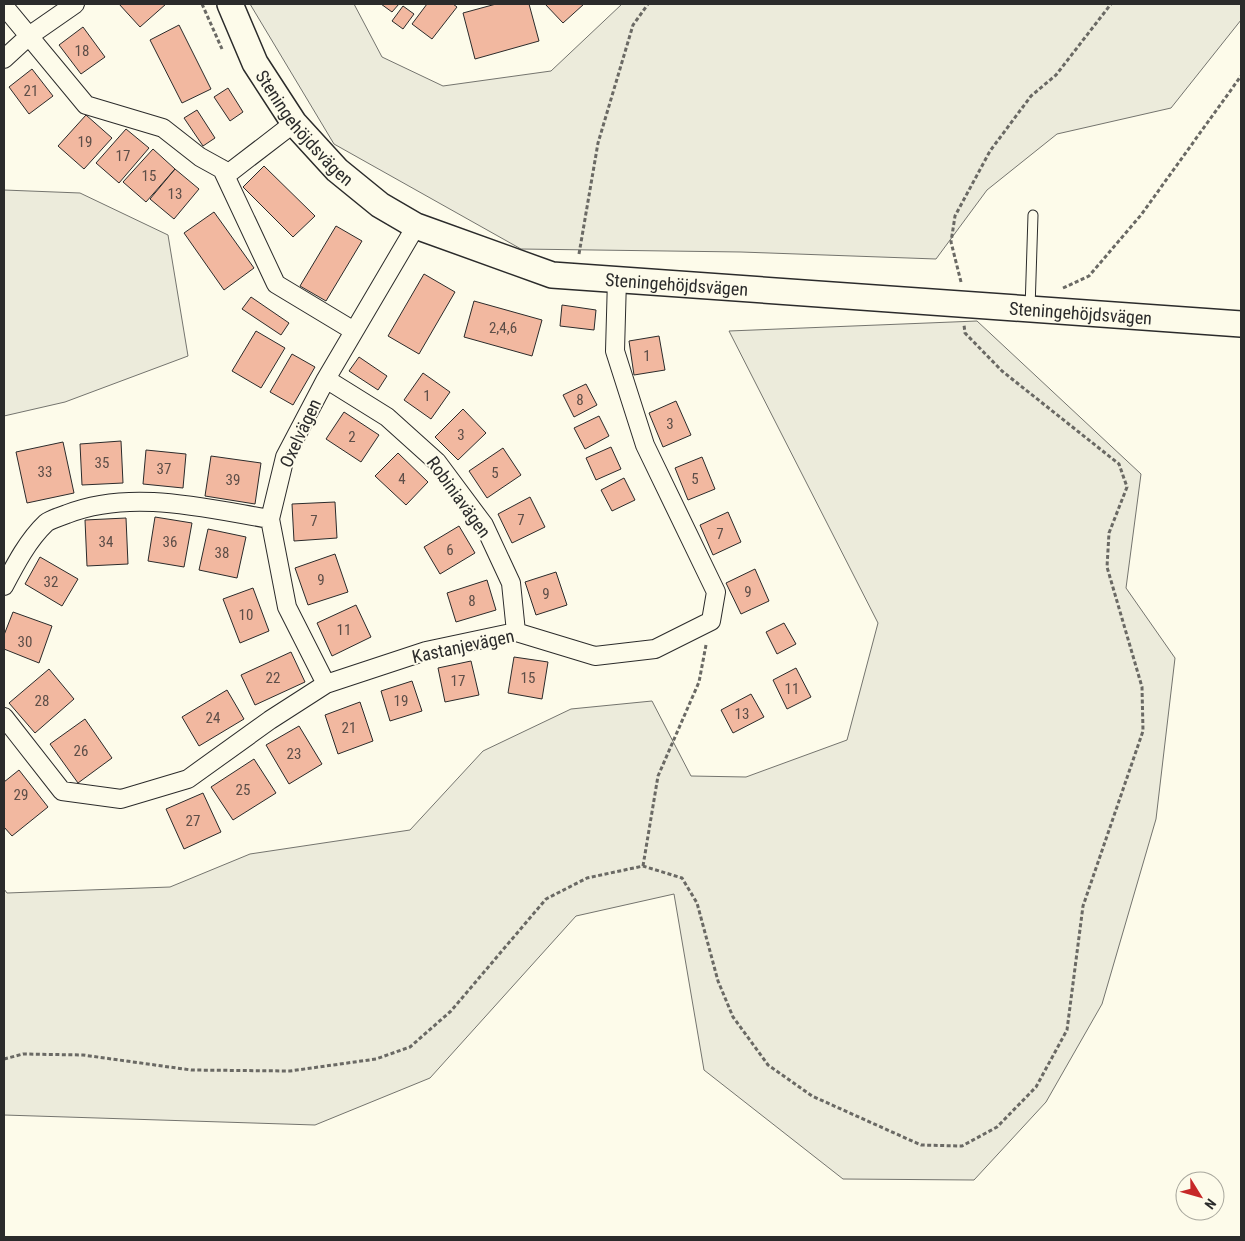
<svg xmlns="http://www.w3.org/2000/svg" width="1245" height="1241" font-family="'Roboto Condensed',sans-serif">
  <rect width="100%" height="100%" fill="#fdfbea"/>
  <path fill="#ecebdb" stroke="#74746e" d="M250,4h104l28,53 61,29 108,-15 71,-67h619v16l-70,88 -114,26 -70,56 -51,69 -195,-7 -220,-3 -187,-105z
    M4,190l76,3 88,42 20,121 -123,46 -61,14z
    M977,321l164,153 -15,114 49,70 -19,161 -54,185 -56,98 -72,78 -131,-1 -139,-109 -30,-176 -98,22 -146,162 -115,47 -311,-10v-226l3,4 163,-6 80,-33 160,-24 73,-79 88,-42 81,-8 39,75 55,1 101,-37 31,-117 -149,-292z"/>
  <path fill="#f2b8a0" stroke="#2b2b2b" d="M119,4h47l-26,23z
    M381,4h18l-7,8z
    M427,4h26l4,3 -25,32 -20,-15z
    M496,4h33l10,37 -64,18 -12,-46z
    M545,4h39l-21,19z
    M403,6l11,8 -11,15 -11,-8z
    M179,25l32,64 -29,14 -32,-63z
    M83,27l22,30 -24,17 -22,-29z
    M32,69l21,27 -24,18 -20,-27z
    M228,88l15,24 -13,9 -16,-24z
    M197,110l18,28 -12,8 -19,-28z
    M86,115l26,23 -28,31 -26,-23z
    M126,129l23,19 -30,35 -23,-20z
    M153,149l22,20 -29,33 -23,-20z
    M264,166l51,50 -22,21 -50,-50z
    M175,169l24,20 -25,30 -24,-20z
    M214,212l40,56 -30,22 -40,-57z
    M336,226l26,15 -36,60 -26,-15z
    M424,274l31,18 -36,62 -31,-18z
    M251,297l38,26 -8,12 -39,-26z
    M474,301l68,19 -10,36 -68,-19z
    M562,305l34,5 -2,20 -34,-4z
    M256,331l29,17 -24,40 -29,-17z
    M659,336l6,34 -31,5 -5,-34z
    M292,354l23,13 -22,38 -23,-13z
    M359,357l28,19 -9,14 -29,-19z
    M423,373l27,19 -19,27 -27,-19z
    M586,384l11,21 -23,12 -11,-22z
    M676,401l15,34 -28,12 -14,-34z
    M463,409l23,24 -28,27 -23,-23z
    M344,412l35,23 -18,27 -35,-23z
    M599,416l10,20 -24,13 -11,-21z
    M121,441l2,42 -41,2 -2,-41z
    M63,442l11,51 -47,10 -11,-51z
    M611,447l10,22 -25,11 -10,-22z
    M503,448l18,27 -34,23 -18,-27z
    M146,450l40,4 -3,34 -40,-4z
    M398,453l30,29 -22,23 -31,-29z
    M211,456l50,7 -6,41 -50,-8z
    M702,457l13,32 -27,11 -13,-32z
    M624,478l11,22 -23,11 -11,-21z
    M530,497l15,30 -33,16 -14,-29z
    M335,502l2,36 -43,3 -2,-37z
    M728,512l13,30 -28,13 -13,-30z
    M155,517l37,6 -8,44 -36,-6z
    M126,518l2,46 -41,2 -2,-46z
    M459,526l16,27 -35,21 -16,-27z
    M208,529l38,8 -9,41 -38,-8z
    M335,554l13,38 -40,13 -13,-37z
    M40,557l38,22 -16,27 -37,-22z
    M755,569l14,32 -28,13 -15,-31z
    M556,572l11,33 -31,10 -11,-33z
    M487,580l9,30 -40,12 -9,-29z
    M253,588l16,43 -29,12 -17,-44z
    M356,605l15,32 -39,19 -15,-33z
    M13,612l39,14 -13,37 -35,-14v-14z
    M784,623l12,21 -19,10 -11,-22z
    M291,652l14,30 -50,23 -14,-30z
    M514,657l34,5 -6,37 -34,-6z
    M471,661l8,34 -34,7 -7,-34z
    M796,668l15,29 -24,12 -14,-29z
    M49,669l25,30 -39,34 -26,-30z
    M412,681l10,30 -32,10 -9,-30z
    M227,690l17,29 -45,27 -17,-29z
    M751,694l13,23 -31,16 -12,-23z
    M360,702l13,39 -35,13 -13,-39z
    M85,719l27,39 -34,25 -28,-39z
    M299,726l23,38 -33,20 -23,-39z
    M254,759l22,34 -43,27 -22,-33z
    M19,770l29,37 -36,29 -8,-9v-45z
    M203,793l18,39 -37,17 -18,-40z"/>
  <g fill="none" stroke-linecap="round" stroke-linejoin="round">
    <defs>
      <path id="lane" d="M1030,309l3,-94"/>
      <path id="street" d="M4,6l82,99 77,23 37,29 29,16 65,-50
        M4,59l25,-23 46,-32
        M222,169l54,115 78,47
        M326,379l61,38 50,45 47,63 27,58 5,49
        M4,586c11,-21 24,-46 42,-63 5,-4 14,-6 21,-9 64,-25 137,-6 203,5
        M326,684l-39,-77 -17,-88 15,-62 41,-78 90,-153
        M4,717l58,74 59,8 67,-20 82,-59 56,-36 100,-33 90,-19 79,24 60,-7 56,-28 5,-29 -71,-147 -30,-94 2,-72"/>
      <g id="secondary">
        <path id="s1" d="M230,4l25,59 39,60 43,47 43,35 36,21 136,49 689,49"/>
      </g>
    </defs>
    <use href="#lane" stroke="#2b2b2b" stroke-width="11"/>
    <use href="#street" stroke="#2b2b2b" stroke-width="20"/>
    <use href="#secondary" stroke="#2b2b2b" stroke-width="28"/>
    <path stroke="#6a6964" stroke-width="3" stroke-dasharray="4 2.5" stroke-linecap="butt" d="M202,4l20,45
      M579,254l19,-111 35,-118 15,-21
      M961,282l-10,-40 4,-26 35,-65 41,-55 25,-21 55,-71
      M1063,288l26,-12 52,-61 100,-139
      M643,866l15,-90 41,-94 7,-37
      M4,1059l19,-5 60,1 108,15 99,1 86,-12 34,-12 41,-36 95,-112 41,-21 56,-12 39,12 15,25 21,78 15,36 35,48 44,31 109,49 41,1 35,-19 39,-40 31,-57 16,-124 60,-175 -1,-44 -35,-120 2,-34 18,-46 -8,-23 -117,-93 -37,-38 -1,-8"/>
    <use href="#lane" stroke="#fdfbea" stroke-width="9"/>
    <use href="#street" stroke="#fdfbea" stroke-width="18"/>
    <use href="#secondary" stroke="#fdfbea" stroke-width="25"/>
  </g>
  <g text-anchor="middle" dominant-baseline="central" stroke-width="4" stroke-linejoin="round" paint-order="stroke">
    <g font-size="15" fill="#5d4e48">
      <text x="82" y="51">18</text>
      <text x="31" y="91">21</text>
      <text x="85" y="142">19</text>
      <text x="123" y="156">17</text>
      <text x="149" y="176">15</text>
      <text x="175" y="194">13</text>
      <text x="503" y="328">2,4,6</text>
      <text x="647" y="356">1</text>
      <text x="427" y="396">1</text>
      <text x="580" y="400">8</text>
      <text x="670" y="424">3</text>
      <text x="461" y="435">3</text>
      <text x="352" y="437">2</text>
      <text x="102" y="463">35</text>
      <text x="164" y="469">37</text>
      <text x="45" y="472">33</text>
      <text x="495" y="473">5</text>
      <text x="402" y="479">4</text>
      <text x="695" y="479">5</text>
      <text x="233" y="480">39</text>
      <text x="521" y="520">7</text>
      <text x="314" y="521">7</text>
      <text x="720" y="534">7</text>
      <text x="106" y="542">34</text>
      <text x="170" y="542">36</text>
      <text x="450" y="550">6</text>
      <text x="222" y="553">38</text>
      <text x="321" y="580">9</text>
      <text x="51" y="582">32</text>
      <text x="748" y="592">9</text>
      <text x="546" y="594">9</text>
      <text x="472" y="601">8</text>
      <text x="246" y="615">10</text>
      <text x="344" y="630">11</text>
      <text x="25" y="642">30</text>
      <text x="273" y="678">22</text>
      <text x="528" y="678">15</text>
      <text x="458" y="681">17</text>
      <text x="792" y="689">11</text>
      <text x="42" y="701">28</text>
      <text x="401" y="701">19</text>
      <text x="742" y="714">13</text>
      <text x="213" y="718">24</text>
      <text x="349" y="728">21</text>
      <text x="81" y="751">26</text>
      <text x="294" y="754">23</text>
      <text x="243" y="790">25</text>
      <text x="21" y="795">29</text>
      <text x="193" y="821">27</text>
    </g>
    <g font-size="18" fill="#2b2b2b" stroke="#fdfbea">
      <text stroke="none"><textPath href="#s1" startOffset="146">Steningehöjdsvägen</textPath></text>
      <text stroke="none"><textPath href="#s1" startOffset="566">Steningehöjdsvägen</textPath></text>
      <text stroke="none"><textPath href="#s1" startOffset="971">Steningehöjdsvägen</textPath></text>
      <text transform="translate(300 433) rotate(-65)">Oxelvägen</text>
      <text transform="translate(459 497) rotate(54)">Robiniavägen</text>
      <text transform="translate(463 646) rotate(-12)">Kastanjevägen</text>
    </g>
  </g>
  <rect width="1245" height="1241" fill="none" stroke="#2b2b2b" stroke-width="10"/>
  <g transform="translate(1200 1196) rotate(127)"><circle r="24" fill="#fdfbea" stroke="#a9a89e"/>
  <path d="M0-4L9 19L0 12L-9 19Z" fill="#c62828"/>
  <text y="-8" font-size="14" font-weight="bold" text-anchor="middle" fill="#2b2b2b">N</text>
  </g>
</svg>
